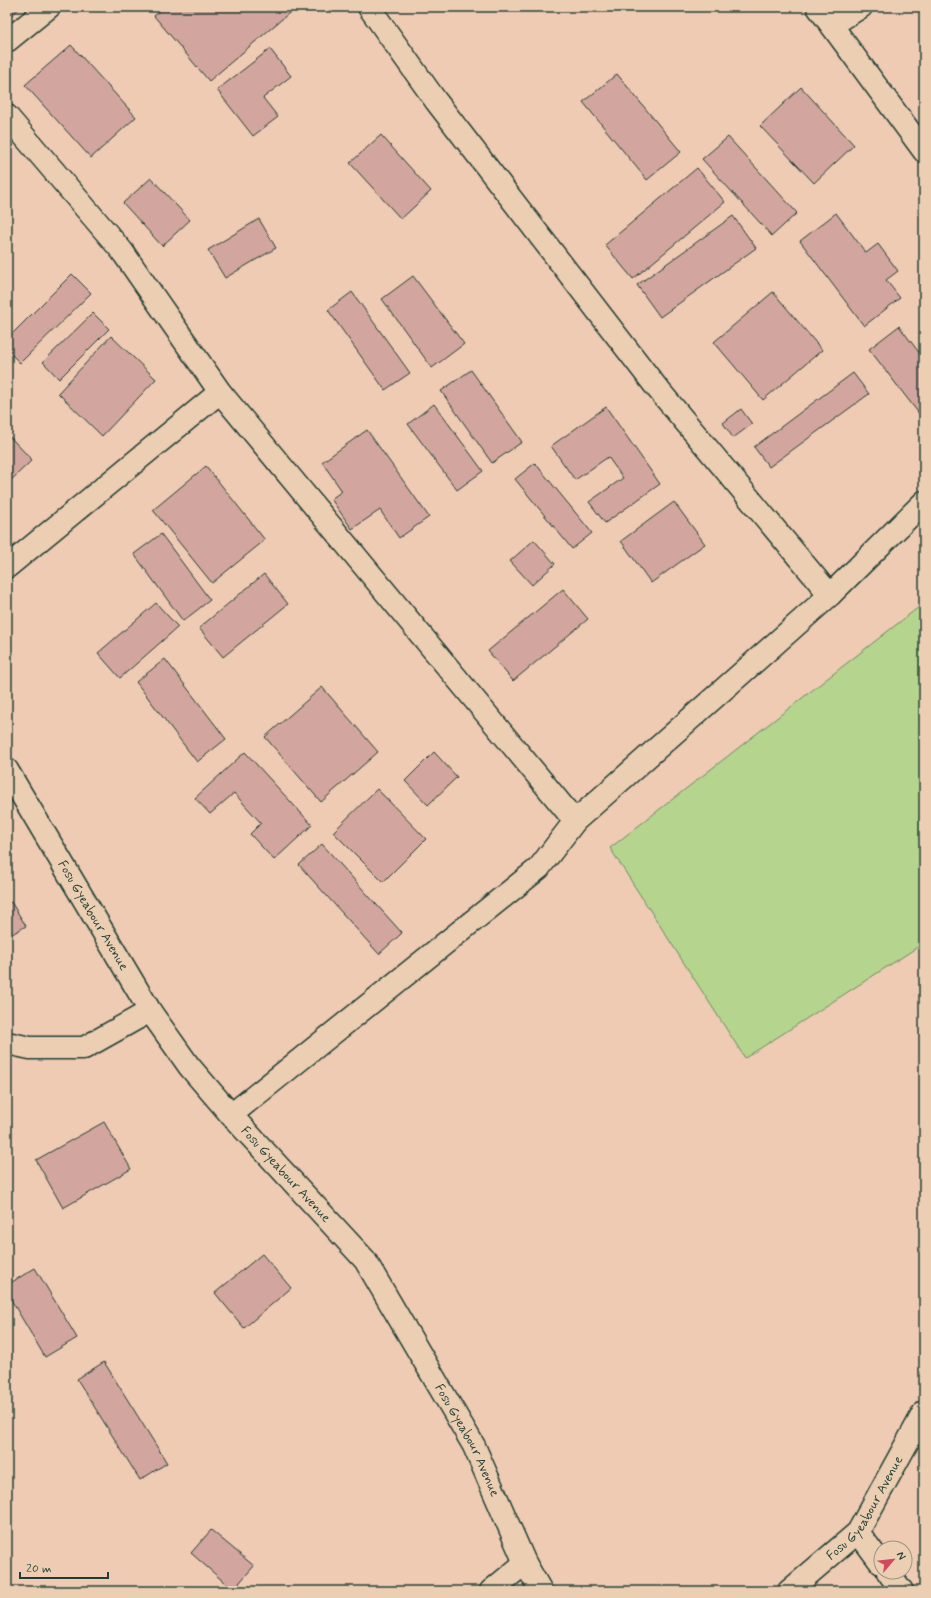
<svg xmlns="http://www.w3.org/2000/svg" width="931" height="1598" font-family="Mynerve,sans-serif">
  <rect width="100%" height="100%" fill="#efcbb3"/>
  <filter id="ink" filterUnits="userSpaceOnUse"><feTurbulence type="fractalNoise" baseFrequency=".025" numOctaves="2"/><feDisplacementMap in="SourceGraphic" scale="8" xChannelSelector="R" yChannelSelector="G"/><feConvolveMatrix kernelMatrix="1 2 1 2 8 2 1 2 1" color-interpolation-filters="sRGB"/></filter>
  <g filter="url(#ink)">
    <path fill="#b5d58e" stroke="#6a8961" d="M924,603v340l-179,115 -135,-210z"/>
    <path fill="#d2a69e" stroke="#1f3d34" d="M7,7h14l-14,12z
      M164,7h130l1,1 -86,73 -55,-65z
      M71,45l65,72 -45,41 -66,-73z
      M270,49l21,27 -28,22 15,19 -25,19 -36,-46z
      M617,74l64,78 -34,28 -64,-78z
      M801,87l53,58 -40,38 -54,-57z
      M381,135l50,56 -30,28 -51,-56z
      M728,137l69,76 -25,23 -70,-77z
      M697,168l28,34 -92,77 -28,-34z
      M151,178l39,42 -28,26 -39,-43z
      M836,213l30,40 12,-9 20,27 -12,9 14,18 -36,28 -64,-85z
      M733,216l23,32 -96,69 -23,-32z
      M259,219l17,29 -51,30 -17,-28z
      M72,274l19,19 -71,70 -13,-13v-11z
      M413,276l51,68 -32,24 -50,-69z
      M352,292l58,81 -25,17 -57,-80z
      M773,292l49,58 -59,50 -49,-58z
      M93,313l16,16 -50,50 -16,-17z
      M899,326l25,33v61l-55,-71z
      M111,336l45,43 -54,57 -44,-43z
      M471,370l51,72 -30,21 -51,-72z
      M853,373l16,21 -100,73 -15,-20z
      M434,404l49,67 -26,19 -49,-66z
      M606,407l54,77 -55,39 -16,-21 34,-24 -15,-21 -33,23 -24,-34z
      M741,409l11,15 -19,14 -10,-15z
      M367,430l62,87 -30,21 -19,-28 -28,19 -21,-30 11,-8 -20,-29z
      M10,437l22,23 -25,24v-44z
      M535,463l57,70 -20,16 -57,-70z
      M206,466l59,74 -53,43 -59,-73z
      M674,502l31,42 -54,39 -30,-42z
      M161,534l49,66 -27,21 -49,-67z
      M534,540l21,24 -23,21 -22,-24z
      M264,574l24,30 -65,53 -24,-29z
      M563,589l25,30 -75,62 -25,-30z
      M156,603l22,24 -58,51 -22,-25z
      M165,659l61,80 -29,23 -61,-80z
      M322,687l56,65 -57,50 -56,-65z
      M245,752l67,73 -38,35 -24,-26 11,-11 -27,-30 -24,21 -15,-16z
      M434,752l23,25 -29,28 -23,-24z
      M377,789l49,50 -43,43 -50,-50z
      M322,844l80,89 -23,21 -80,-89z
      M11,902l15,24 -19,11v-33z
      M104,1122l27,47 -68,39 -27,-48z
      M262,1254l29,34 -47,40 -29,-35z
      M35,1268l42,70 -32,19 -38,-64v-8z
      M104,1362l63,101 -27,17 -63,-101z
      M211,1530l43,36 -21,24 -42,-37z"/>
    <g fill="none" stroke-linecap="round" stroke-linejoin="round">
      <defs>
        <g id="minor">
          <path d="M369,7l67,94 221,287 173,207 94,-93"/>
          <path d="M818,7l106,144"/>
          <path d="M832,25l29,-18"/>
          <path d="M7,41l42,-34"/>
          <path d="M7,116l115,135 98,141 355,429 255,-226"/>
          <path d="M7,567l213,-175"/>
          <path id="s1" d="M7,770l143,241 39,55 42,49 134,145 109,186 51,117 16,28"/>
          <path d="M7,1043l23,5h54l66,-37"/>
          <path d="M231,1115l308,-247 36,-47"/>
          <path d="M858,1532l23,31"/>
          <path d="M888,1572l14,19"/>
          <path d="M491,1591l34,-28"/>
          <path id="s2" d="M789,1591l69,-59 66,-120"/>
        </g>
      </defs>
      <use href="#minor" stroke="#1f3d34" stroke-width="25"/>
      <use href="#minor" stroke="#eccfb3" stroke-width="22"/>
    </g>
  </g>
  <g text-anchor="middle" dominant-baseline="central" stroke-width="3" stroke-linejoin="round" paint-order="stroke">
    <g font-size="13" fill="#1f3d34" stroke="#eccfb3">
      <text stroke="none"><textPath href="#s1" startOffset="169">Fosu Gyeabour Avenue</textPath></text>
      <text stroke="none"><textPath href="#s1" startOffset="493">Fosu Gyeabour Avenue</textPath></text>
      <text stroke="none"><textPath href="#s1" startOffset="817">Fosu Gyeabour Avenue</textPath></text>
      <text stroke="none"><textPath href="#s2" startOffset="114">Fosu Gyeabour Avenue</textPath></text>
    </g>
  </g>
  <rect width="931" height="1598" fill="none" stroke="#eccfb3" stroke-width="24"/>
  <rect x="12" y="12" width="907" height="1574" fill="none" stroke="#1f3d34" stroke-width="1.5" filter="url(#ink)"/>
  <g transform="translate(893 1560) rotate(62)"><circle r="19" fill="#eccfb3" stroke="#9a9580"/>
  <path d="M0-3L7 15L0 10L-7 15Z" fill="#d1495b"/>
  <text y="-6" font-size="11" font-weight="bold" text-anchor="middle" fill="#1f3d34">N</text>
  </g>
  <path d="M20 1572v6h88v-6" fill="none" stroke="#1f3d34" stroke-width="2"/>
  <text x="26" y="1572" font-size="12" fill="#1f3d34" stroke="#eccfb3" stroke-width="3" paint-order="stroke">20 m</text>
</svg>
